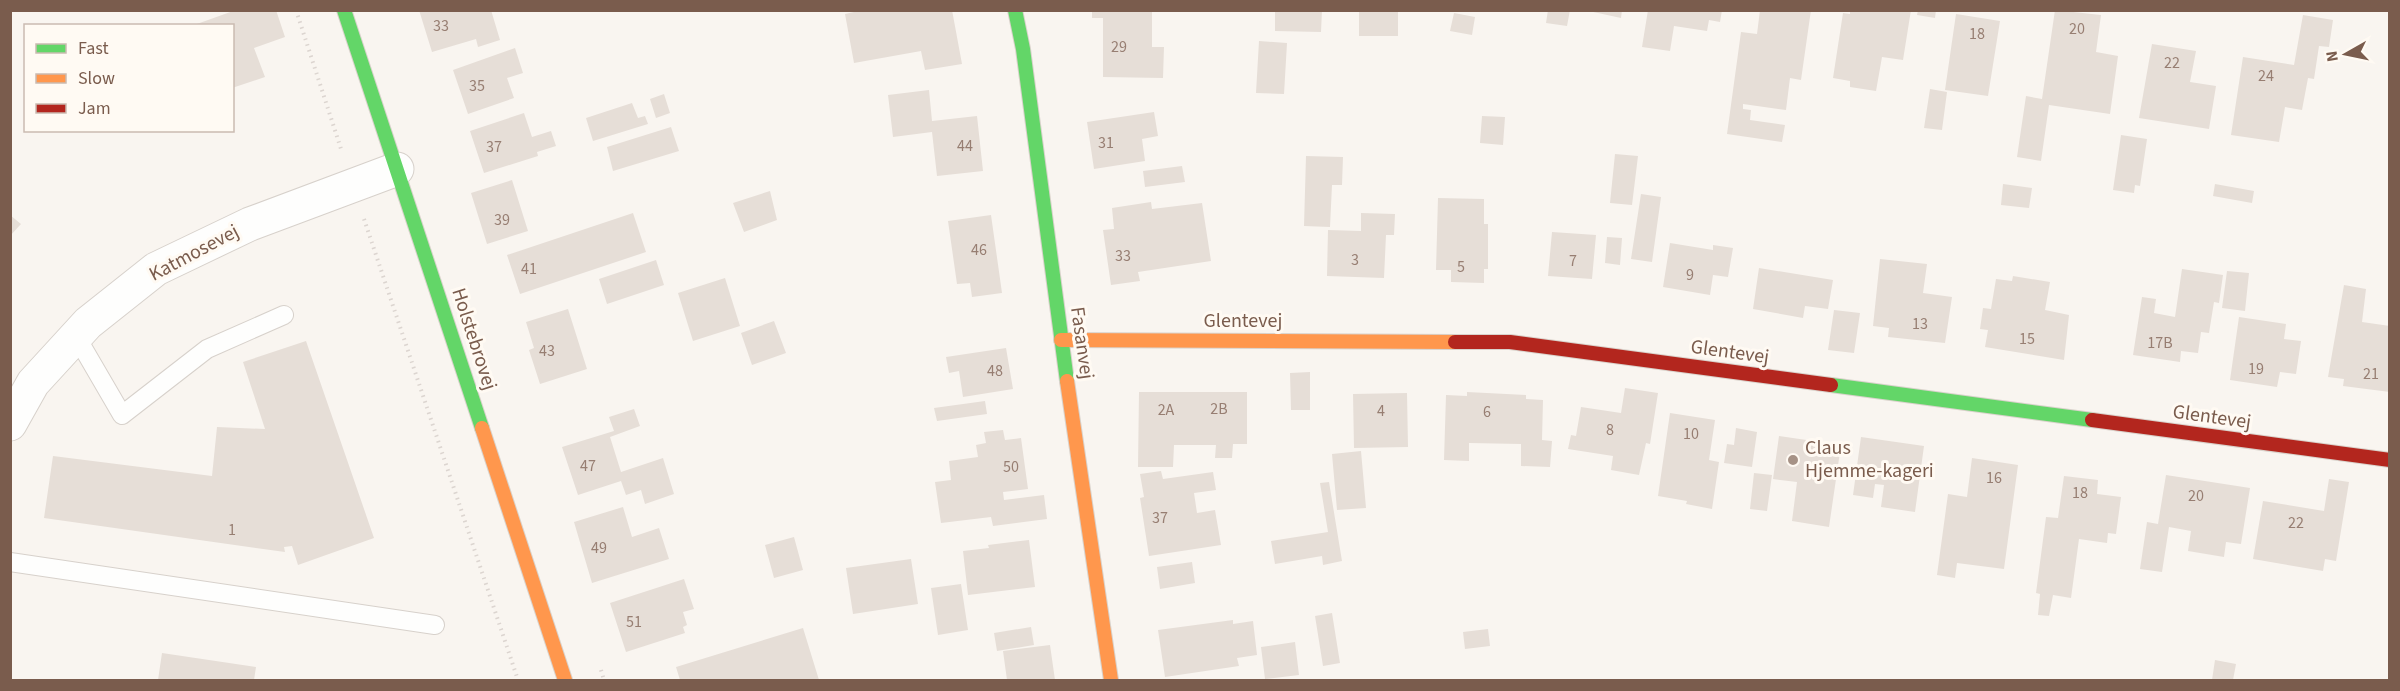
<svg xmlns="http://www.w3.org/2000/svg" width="2400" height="691" font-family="'Source Sans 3',sans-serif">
  <rect width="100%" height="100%" fill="#f9f5f0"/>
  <path fill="#e6ded7" d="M236,10h40l9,27 -31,11 11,29 -33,11v-62l-38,-1z
    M419,10h72l9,30 -22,7 -2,-8 -44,13z
    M863,10h89l10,54 -37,6 -4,-19 -67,12 -9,-49z
    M1092,10h60v37h12l-1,31 -60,-1v-59h-11z
    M1275,10h47l-1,22 -46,-1z
    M1359,10h39v26h-39z
    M1548,10h22l-3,16 -21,-3z
    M1584,10h38l-1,8z
    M1648,10h74l-2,12 -11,-2 -2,11 -33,-5 -4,25 -28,-4z
    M1760,10h51l-10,70 -11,-2 -4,32 -43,-6v5l8,1 -1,10 35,5 -3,17 -55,-8 14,-102 16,2z
    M1850,10h61l-8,50 -21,-3 -6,34 -26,-4v-6l-17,-3 10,-65 7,1z
    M1918,10h18l-1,8 -18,-3z
    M2055,10l46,5 -5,37 22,4 -8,58 -61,-9 -8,56 -24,-4 9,-61 16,3z
    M1454,13l21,4 -3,18 -22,-4z
    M1956,14l44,7 -12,75 -43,-6z
    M2303,15l30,5 -4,27 -10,-1 -5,33 -6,-1 -6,32 -17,-3 -6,35 -48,-7 12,-78 51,8z
    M1259,41l28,2 -3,51 -28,-1z
    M2152,44l44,7 -6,31 26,4 -7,43 -70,-11z
    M515,48l8,25 -16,5 7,20 -46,16 -15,-44z
    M1930,89l17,3 -5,38 -18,-2z
    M929,90l3,31 45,-5 6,55 -46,5 -5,-44 -39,5 -5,-42z
    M664,94l6,19 -14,5 -6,-19z
    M632,103l6,15 7,-2 3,8 -55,17 -7,-23z
    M1154,112l4,24 -16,3 3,22 -51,8 -7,-47z
    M524,113l8,24 19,-6 5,15 -19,6 1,4 -54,17 -14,-42z
    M1482,116l23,1 -2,28 -23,-2z
    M671,127l8,24 -66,20 -6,-24z
    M2121,135l26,4 -7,47 -5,-1 -1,8 -21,-3z
    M1615,154l23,2 -6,49 -22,-2z
    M1306,156l37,1 -1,28h-10l-2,42 -26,-1z
    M1182,166l3,16 -40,5 -2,-16z
    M512,180l16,51 -41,13 -16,-51z
    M2003,184l29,4 -3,20 -28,-3z
    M2215,184l39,7 -2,12 -39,-7z
    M770,191l7,29 -33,12 -11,-29z
    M1641,194l20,3 -9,65 -21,-3z
    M1438,198l46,1v25h4v45h-4v14l-33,-1v-12h-15z
    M1151,202l1,7 50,-6 9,58 -73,11 2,9 -29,4 -8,-55 11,-1 -2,-21z
    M633,213l13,39 -126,42 -13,-39z
    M1361,213l34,1 -1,21h-8l-2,43 -57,-2 1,-46 33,1z
    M10,215l11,9 -11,12z
    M991,215l11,78 -30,4 -2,-14 -13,1 -9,-63z
    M1552,232l44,3 -4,44 -44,-3z
    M1607,237l15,1 -2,27 -15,-2z
    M1670,243l43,7v-5l20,3 -5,29 -15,-2 -3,20 -47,-8z
    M1880,259l47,5 -4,29 29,4 -7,46 -57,-6 1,-9 -16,-2z
    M656,260l8,25 -57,19 -8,-25z
    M1759,268l74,12 -5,29 -23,-3 -2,12 -50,-9z
    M2182,269l41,6 -4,28 -5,-1 -5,31 -8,-1 -3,21 -17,-2 -1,11 -47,-7 9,-58 14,2 -2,14 21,4z
    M2227,271l22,2 -4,38 -23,-3z
    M2013,276l37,6 -5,28 24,5 -5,45 -79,-13 3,-17 -8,-1 3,-21 8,1 5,-30 16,2z
    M725,278l15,48 -47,15 -15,-48z
    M2344,285l22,4 -4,33 28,4v66l-47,-6 1,-7 -16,-2z
    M568,309l19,60 -47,15 -11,-34 5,-2 -8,-26z
    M1834,310l26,3 -6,40 -26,-3z
    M2239,317l47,7 -2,15 17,2 -5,33 -16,-2 -3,15 -47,-7z
    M774,321l12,32 -34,12 -11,-32z
    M306,341l68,197 -76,27 -6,-19 -8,1 1,5 -241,-34 9,-62 159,20 5,-49 48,2 -22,-67z
    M1006,348l7,41 -50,8 -4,-26 -10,2 -3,-16z
    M1310,372v38h-19l-1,-37z
    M1625,388l33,5 -8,51 -4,-1 -7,32 -28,-5 2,-14 -45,-7 3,-14 5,1 5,-29 40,6z
    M1139,392h108v52h-14l-1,14h-17l1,-13h-42l-1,22h-35z
    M1467,392l59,3v4l17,1 -1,40 10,1 -2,26 -29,-1v-22l-52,-1v18l-25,-1 2,-65 21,1z
    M1407,393l1,54 -54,1 -1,-54z
    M985,401l2,13 -50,7 -3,-13z
    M634,409l6,17 -30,11 11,35 42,-14 11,36 -29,10 -4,-14 -15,5 -5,-14 -43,14 -16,-48 52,-16 -5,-14z
    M1670,413l45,7 -6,40 10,2 -7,47 -26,-5 1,-3 -29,-5z
    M1736,428l21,4 -5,35 -28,-4 3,-19 7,1z
    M1003,430l2,10 16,-2 7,51 -25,3 1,8 40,-5 3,24 -54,7 -2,-9 -50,6 -6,-41 16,-2 -2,-19 29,-4 -2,-12 10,-2 -2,-11z
    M1779,436l62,9 -12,82 -37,-6 5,-39 -24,-3z
    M1861,437l63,9 -9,66 -34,-5 3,-22 -9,-1 -2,14 -20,-3z
    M1361,451l5,57 -29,2 -5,-56z
    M1972,458l46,7 -14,104 -47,-6 -2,15 -18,-3 11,-81 19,3z
    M1161,471l2,8 50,-7 3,18 -22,3 3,20 18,-3 6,35 -72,11 -9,-58 4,-1 -4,-23z
    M1754,473l18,2 -5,36 -17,-2z
    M2166,475l84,13 -9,56 -15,-2 -2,15 -36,-6 3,-20 -22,-4 -7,45 -22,-3 7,-47 11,2z
    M2064,476l34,4 -1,14 24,3 -5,37 -8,-1 -1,10 -28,-4 -8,59 -18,-3 -4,21 -11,-1 2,-21 -4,-1 10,-76 12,1z
    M2329,479l20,3 -13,79 -11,-2 -2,12 -70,-12 10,-58 61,10z
    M1329,482l13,79 -19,4 -1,-9 -47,8 -4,-23 57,-9 -8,-49z
    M623,507l9,30 27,-9 10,31 -77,24 -18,-61z
    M794,537l9,33 -29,8 -9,-33z
    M1029,540l6,47 -67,8 -5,-44 26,-3 -1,-3z
    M911,559l7,45 -65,10 -7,-46z
    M1192,562l3,21 -35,6 -3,-22z
    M684,579l10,30 -11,3 4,13 -4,2 2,6 -59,19 -16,-49z
    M961,584l7,46 -30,5 -7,-47z
    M1332,613l8,50 -17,3 -8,-50z
    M1233,620v4l20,-3 4,34 -20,3 2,8 -74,11 -7,-47z
    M1031,627l3,18 -37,6 -3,-18z
    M803,628l16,52h-139l-4,-13z
    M1488,629l2,17 -25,3 -2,-17z
    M1295,642l4,33 -34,4 -4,-32z
    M1050,645l5,35h-48l-4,-29z
    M162,653l94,14 -2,13h-96z
    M2215,660l21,4 -3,16h-21z"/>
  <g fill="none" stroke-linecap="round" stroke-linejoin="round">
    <defs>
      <path id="lane" d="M76,336l46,79 85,-66 77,-34
        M10,562l425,63"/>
      <path id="street" d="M10,424l23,-41 55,-60 68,-54 94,-45 147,-55"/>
      <path id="fast" d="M344,10l138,418
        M1015,10l8,39 44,332
        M1831,385l261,35"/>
      <path id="slow" d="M1061,340l394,2
        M1067,381l44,299
        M482,428l83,252"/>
      <path id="jam" d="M1455,342h55l321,43
        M2092,420l298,40"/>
    </defs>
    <use href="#lane" stroke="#d7d1cb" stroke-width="20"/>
    <use href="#street" stroke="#d7d1cb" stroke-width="35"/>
    <use href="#fast" stroke="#d9d2cb" stroke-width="16"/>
    <use href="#slow" stroke="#d9d2cb" stroke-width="16"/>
    <use href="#jam" stroke="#d9d2cb" stroke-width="16"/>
    <path stroke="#dcd5d0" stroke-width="4" stroke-dasharray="1.5 4.5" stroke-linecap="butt" d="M296,10l46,142
      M364,219l154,461
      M601,670l3,10"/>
    <use href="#lane" stroke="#fefefd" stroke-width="18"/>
    <use href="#street" stroke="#fefefd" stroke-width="33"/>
    <use href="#fast" stroke="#63d668" stroke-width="14"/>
    <use href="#slow" stroke="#ff974d" stroke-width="14"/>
    <use href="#jam" stroke="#b3261e" stroke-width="14"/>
  </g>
  <circle fill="#a69286" stroke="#fffaf3" stroke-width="2" cx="1793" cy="460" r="6"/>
  <g text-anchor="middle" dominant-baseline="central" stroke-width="6" stroke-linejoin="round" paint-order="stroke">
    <g font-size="16" fill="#977e72">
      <text x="441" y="26">33</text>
      <text x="2077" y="29">20</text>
      <text x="1977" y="34">18</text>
      <text x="1119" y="47">29</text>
      <text x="2172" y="63">22</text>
      <text x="2266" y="76">24</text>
      <text x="477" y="86">35</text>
      <text x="1106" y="143">31</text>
      <text x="965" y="146">44</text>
      <text x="494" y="147">37</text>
      <text x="502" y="220">39</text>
      <text x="979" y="250">46</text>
      <text x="1123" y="256">33</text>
      <text x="1355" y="260">3</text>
      <text x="1573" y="261">7</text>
      <text x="1461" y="267">5</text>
      <text x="529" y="269">41</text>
      <text x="1690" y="275">9</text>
      <text x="1920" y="324">13</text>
      <text x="2027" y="339">15</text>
      <text x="2160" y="343">17B</text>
      <text x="547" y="351">43</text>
      <text x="2256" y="369">19</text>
      <text x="995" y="371">48</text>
      <text x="2371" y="374">21</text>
      <text x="1219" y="409">2B</text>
      <text x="1166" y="410">2A</text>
      <text x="1381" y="411">4</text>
      <text x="1487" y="412">6</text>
      <text x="1610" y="430">8</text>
      <text x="1691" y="434">10</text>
      <text x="588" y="466">47</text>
      <text x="1011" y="467">50</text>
      <text x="1994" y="478">16</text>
      <text x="2080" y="493">18</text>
      <text x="2196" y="496">20</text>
      <text x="1160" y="518">37</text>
      <text x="2296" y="523">22</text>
      <text x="232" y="530">1</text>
      <text x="599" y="548">49</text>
      <text x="634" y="622">51</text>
    </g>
    <g font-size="20" fill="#7a5c4d" stroke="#fffaf3">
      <text transform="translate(194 253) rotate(-28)">Katmosevej</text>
      <text x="1243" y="321">Glentevej</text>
      <text transform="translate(474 339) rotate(72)">Holstebrovej</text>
      <text transform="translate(1082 343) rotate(82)">Fasanvej</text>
      <text transform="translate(1730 352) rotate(8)">Glentevej</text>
      <text transform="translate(2212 417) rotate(8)">Glentevej</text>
    </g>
    <g font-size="20" fill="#7a5c4d" stroke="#fffaf3" text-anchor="start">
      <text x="1805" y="448">Claus<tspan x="1805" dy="23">Hjemme-kageri</tspan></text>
    </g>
  </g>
  <rect width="2400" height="691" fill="none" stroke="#7a5c4d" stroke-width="24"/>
  <rect x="24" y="24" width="210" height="108" fill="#fffaf3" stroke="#cabbb1" stroke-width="1.5"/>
  <rect x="36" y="44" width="30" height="9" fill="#63d668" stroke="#cabbb1" stroke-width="1.5"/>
  <text x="78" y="54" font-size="18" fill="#7a5c4d">Fast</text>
  <rect x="36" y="74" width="30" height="9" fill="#ff974d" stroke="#cabbb1" stroke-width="1.5"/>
  <text x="78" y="84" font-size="18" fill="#7a5c4d">Slow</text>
  <rect x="36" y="104" width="30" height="9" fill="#b3261e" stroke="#cabbb1" stroke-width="1.5"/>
  <text x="78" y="114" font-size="18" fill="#7a5c4d">Jam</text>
  <g transform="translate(2346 54) rotate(261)" stroke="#fffaf3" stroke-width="4.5" paint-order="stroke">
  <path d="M0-4.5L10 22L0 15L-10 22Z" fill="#7a5c4d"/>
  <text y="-9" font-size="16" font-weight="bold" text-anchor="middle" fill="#7a5c4d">N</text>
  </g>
</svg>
